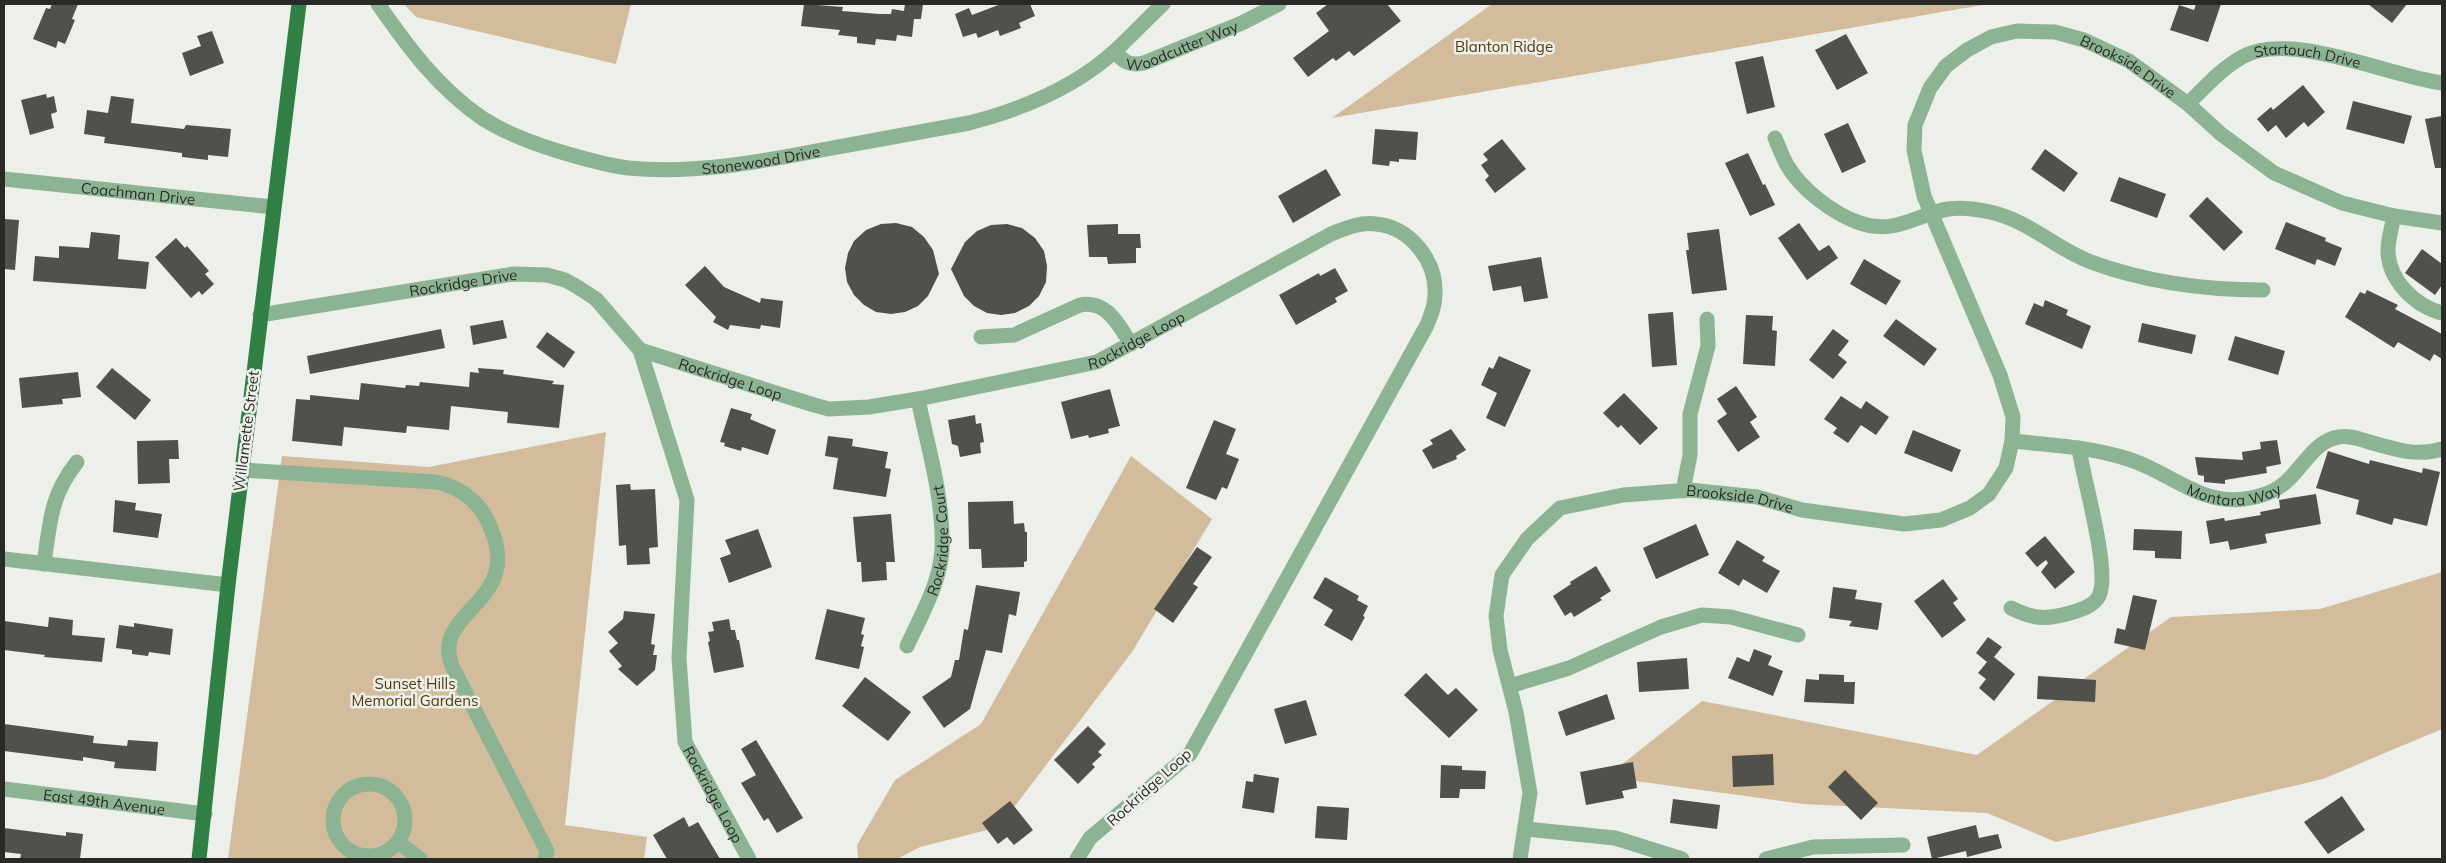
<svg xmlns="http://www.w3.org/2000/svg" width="2446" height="863" font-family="Mulish,sans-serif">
  <rect width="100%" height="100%" fill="#edefea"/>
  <path fill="#d2bc9b" d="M404,4h227l-15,60 -200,-47z
    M1492,4h496l-656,114z
    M606,432l-41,393 82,12 -3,22h-416l54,-403 147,11z
    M1131,456l81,63 -80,133 -133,175 -79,20 -23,12h-39l-1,-14 38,-65 86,-56z
    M2442,572v157l-119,50 -267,63 -69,-29 -184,-9 -197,-27 96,-76 275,54 194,-138 149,-8z"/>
  <path fill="#51514c" d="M52,4h26l-6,15 3,1 -10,24 -7,-3 -2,7 -23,-9 13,-31 4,1z
    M804,4l39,3 -1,4 37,3h12l1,-5 12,2 1,-7h18l-2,15h-7l-2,18 -15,-2 -1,6 -20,-2 -1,6 -18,-2v-6l-19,-2 2,-5 -39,-4z
    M1001,4h29l5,12 -16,7 2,5 -21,8 -2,-6 -20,8 -2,-5 -13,4 -8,-23 14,-6 3,7z
    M1328,4h59l14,17 -47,35 -5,-5 -13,10 -3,-3 -25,19 -15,-19 36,-27 -13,-18z
    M2196,4h25l-13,38 -38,-12 9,-25 15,5z
    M2368,4h39l-15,19z
    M212,31l12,32 -34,13 -8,-23 19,-7 -4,-10z
    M1846,34l22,39 -31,17 -22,-40z
    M1763,56l12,51 -28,7 -12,-52z
    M2303,85l22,27 -17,15 -4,-5 -18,16 -10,-13 -8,7 -11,-13 14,-12 2,3z
    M46,94l1,4 7,-2 3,16 -6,2 3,14 -24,7 -9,-35z
    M111,96l23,3 -3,24 53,6 2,-4 45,4 -3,28 -20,-2v5l-26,-3v-4l-78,-10 1,-6 -21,-3 3,-24 21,3z
    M2353,101l59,15 -8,28 -58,-15z
    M2442,116v52h-7l-10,-49z
    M1848,123l18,39 -24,11 -18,-39z
    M1375,129l43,3 -2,28 -17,-1v3l-9,-1 -1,5 -17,-2z
    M1502,139l24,30 -31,24 -10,-13 4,-4 -8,-11 7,-5 -5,-6z
    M2045,149l33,24 -14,19 -33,-23z
    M1748,153l15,32 2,-1 10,21 -25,11 -25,-53z
    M1326,169l15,26 -48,28 -15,-27z
    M2119,177l47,17 -9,24 -47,-17z
    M2207,197l36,35 -19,19 -35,-35z
    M4,219l15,1 -4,50 -11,-1z
    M2286,222l40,16 -1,3 17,7 -7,18 -18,-7 -2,6 -40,-16z
    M896,223l16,4 12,10 9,13 6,24 -11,22 -10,10 -13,6 -14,2 -15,-2 -12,-7 -10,-10 -7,-13 -2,-14 3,-15 6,-12 12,-11 15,-6z
    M1799,223l20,28 10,-6 9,13 -31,22 -29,-42z
    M1007,224l15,4 13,10 9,13 3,15 -1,16 -7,14 -10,10 -14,7 -14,2 -14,-2 -13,-7 -10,-10 -13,-27 14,-27 12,-11 14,-6z
    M1118,224v10h22l1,14h-5v15l-28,1 -1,-7h-18l-2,-32z
    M1719,229l8,61 -35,4 -6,-44h3l-2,-17z
    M91,232l29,3 -2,24 31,3 -3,27 -113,-8 2,-25 24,2v-12l30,2z
    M176,238l9,10 2,-2 22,25 -4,3 9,10 -12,11 -3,-4 -8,7 -36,-41z
    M2422,249l20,15v21l-7,10 -30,-22z
    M1541,257l7,41 -24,4 -3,-16 -28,5 -5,-25z
    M1864,259l37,22 -15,24 -36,-21z
    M705,266l19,21 36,16 1,-5 22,3 -3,27 -19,-3 -1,4 -30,-4 -2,5 -15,-8 3,-5 -31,-32z
    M1335,268l13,23 -13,7 2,4 -41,23 -17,-30 40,-22 1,3z
    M2367,290l31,15 -3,4 47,25v25l-8,-5 -4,7 -32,-19 -4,6 -49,-31 15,-25 5,2z
    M2045,300l23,10 -2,5 25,11 -9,23 -57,-25 9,-21 9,4z
    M1673,312l4,53 -25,2 -4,-53z
    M1746,315l27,1 -1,14 5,1 -2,35 -32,-2z
    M1896,319l41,30 -13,17 -41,-30z
    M503,320l4,18 -34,7 -3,-19z
    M2142,323l54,12 -4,19 -54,-12z
    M441,329l4,19 -135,26 -3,-18z
    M1833,329l16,12 -11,14 9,7 -14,17 -24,-19z
    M547,332l28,20 -11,16 -28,-21z
    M2235,336l50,15 -7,24 -50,-15z
    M1499,356l32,14 -26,57 -19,-9 11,-25 -16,-8 8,-18 4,2z
    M112,368l39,32 -16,20 -39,-33z
    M478,368l26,2 -1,4 51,7 -2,3 12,1 -5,43 -52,-5 1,-11 -57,-6 -2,24 -42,-4 -1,7 -62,-6 -2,19 -50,-5 4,-42 14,1v-5l49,5 2,-17 44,5 1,-3 13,1 1,-4 49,5 1,-15 9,1z
    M78,372l3,25 -19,2 1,5 -41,4 -3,-30z
    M1736,386l21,31 -7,5 10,15 -22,15 -21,-31 10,-7 -10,-15z
    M1110,389l10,37 -12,3 1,4 -20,5 -1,-3 -17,4 -10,-37z
    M1624,393l34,35 -18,17 -19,-20 -3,3 -15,-15z
    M1841,396l20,13 5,-8 23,16 -13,18 -15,-10 -13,18 -15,-10 4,-5 -13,-9z
    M731,408l21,6 -2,5 26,11 -8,25 -26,-8 -1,4 -17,-5 1,-3 -5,-1z
    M975,415l1,9 5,-1 3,19 -4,1 1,10 -21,4 -2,-11 -6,-2 -4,-24z
    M1214,420l22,9 -10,25 13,5 -12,30 -5,-2 -6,13 -30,-12z
    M1451,429l15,21 -10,6 1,3 -24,10 -11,-19 11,-6 -3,-4z
    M1913,430l48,20 -9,22 -48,-19z
    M828,436l25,3 -1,7 36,6 -3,16 6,1 -5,28 -53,-8 5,-31 -13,-2z
    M178,440l1,19h-10l1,24 -32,1 -1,-43z
    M2277,440l4,24 -15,3 1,6 -42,7v4l-21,-2v-6l-6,-1 -3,-18 48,3 -1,-8 19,-3 -1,-7z
    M2328,451l41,13 1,-4 52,13 1,-5 17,4 -13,54 -33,-8 -2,7 -36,-11 3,-14 -43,-12z
    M630,484l1,6 24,-1 3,58 -9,1 1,16 -23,1 -1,-20 -7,1 -3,-61z
    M2316,494l5,30 -56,10 2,9 -37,7 -2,-9 -18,3 -4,-23 18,-3 1,3 36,-6 -1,-3 20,-4 -1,-8z
    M115,500l21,3 -1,7 27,4 -4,24 -45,-6z
    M1013,501l1,23 10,-1 1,9h2v29l-3,1v5l-42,1 -1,-19h-12l-1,-47z
    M891,514l4,48h-9l1,18 -25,2 -1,-20h-4l-4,-45z
    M1696,524l13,31 -53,24 -13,-31z
    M758,529l14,38 -43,16 -9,-25 11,-4 -6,-14z
    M2134,529l48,2 -1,28 -26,-1v-7l-22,-1z
    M2045,536l30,36 -20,17 -14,-17 7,-9 -2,-3 -9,7 -12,-14z
    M1737,540l28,17 -3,4 18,10 -13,22 -24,-14 -4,7 -21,-13z
    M1197,547l15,10 -19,27 5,3 -25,36 -19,-14z
    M1596,566l15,25 -11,7 2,2 -28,17 -3,-5 -6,4 -12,-20 18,-12 -1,-2z
    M1325,577l34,19 -2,4 11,6 -5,10 2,1 -13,24 -28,-16 9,-15 -20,-12z
    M1943,579l15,20 -5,4 13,17 -24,18 -28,-37z
    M976,585l44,7 -4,24 -7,-2 -7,39 -16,-3 -16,59 -26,19 -22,-31 29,-20 4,-17h4l5,-31 4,1z
    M1833,587l24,3 -2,9 27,4 -4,27 -29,-4 3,-5 -23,-3z
    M2133,595l24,5 -12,50 -31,-7 3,-15 8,2z
    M827,609l38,9 -4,16 3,1 -3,11 3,1 -5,22 -44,-10z
    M624,611l31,3 -4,30 4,1 -2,10h4l-2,15 -18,16 -19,-17 4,-3 -13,-15 9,-8 -10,-11 15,-13z
    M49,617l24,3 -1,15 33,3 -3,24 -58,-5 1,-2 -41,-5v-29l44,6z
    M729,619l2,11h4l2,10h2l5,27 -30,6 -6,-31 2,-1 -2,-9 6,-1 -2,-9z
    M134,623l39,6 -3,26 -21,-3 -1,4 -16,-2v-4l-16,-2 3,-23 15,2z
    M1988,637l14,10 -8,10 21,17 -21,27 -15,-13 7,-9 -8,-6 9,-11 -11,-9z
    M1754,649l18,7 -4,9 15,6 -10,25 -45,-18 9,-21 12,5z
    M1687,658l2,31 -50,3 -2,-30z
    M1426,673l22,22 8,-7 22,22 -29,28 -45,-43z
    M1819,674l25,1v7h11l-1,22 -50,-2 2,-23 13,1z
    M2038,676l58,4 -1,22 -58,-3z
    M865,677l46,35 -23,29 -46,-35z
    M1607,694l8,25 -49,17 -8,-24z
    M1306,700l11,35 -32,9 -11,-35z
    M4,724l90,12 -1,7 34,3 1,-6 30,2 -2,29 -42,-3 1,-6 -32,-5v4l-79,-10z
    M1088,726l18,18 -8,8 4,3 -10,9 3,3 -17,17 -24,-24z
    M756,740l47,78 -26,15 -9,-15 -4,3 -23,-38 15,-8 -15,-26z
    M1773,754l1,31 -41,2 -1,-31z
    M1633,762l4,26 -15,3 2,7 -38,7 -6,-33z
    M1441,765l21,1v4l24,1 -1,18h-25l-1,9h-19z
    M1845,770l33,33 -17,17 -33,-33z
    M1254,774l25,4 -5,35 -32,-5 4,-27 7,1z
    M2342,796l23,34 -37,24 -24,-32z
    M1673,799l47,6 -3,24 -47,-6z
    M1010,801l23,29 -19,15 -7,-8 -9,7 -16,-21z
    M1317,806l32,2 -2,32 -32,-2z
    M684,817l5,10 9,-5 22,37h-53l-14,-24z
    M1976,825l3,13 19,-4 4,14 -35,9 -1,-6 -34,8 -5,-22z
    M4,828l62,8v-4l17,2 -3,25h-60l1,-5 -17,-2z"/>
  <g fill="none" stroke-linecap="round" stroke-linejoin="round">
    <g stroke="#8db492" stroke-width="15">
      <path id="s1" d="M378,4c30,43 60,84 104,114 23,15 50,25 76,33 23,7 47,14 70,17 64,6 126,-5 188,-17 51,-9 102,-19 153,-28 54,-14 106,-35 147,-73 16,-15 31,-31 47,-46"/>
      <path id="s2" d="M1115,51c8,11 15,15 29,12l98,-40 37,-19"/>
      <path id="s3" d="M2188,104c17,-17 33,-35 54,-47 48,-27 146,19 200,26"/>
      <path d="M1775,138c4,9 7,18 12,27 14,24 44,47 70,57 38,14 58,-7 91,-13 14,-2 29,0 42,3 38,8 66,37 101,50 54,20 115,28 172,28"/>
      <path id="s4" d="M4,179l269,28"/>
      <path d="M2394,216c-2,11 -6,23 -6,34 0,30 27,56 54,63"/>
      <path id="s5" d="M260,315l253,-41 34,1 18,5 11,6 20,13 44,51 47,150 -8,158 6,84 64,117"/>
      <path d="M981,337l33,-2 66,-30c27,-5 38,19 51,39"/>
      <path id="s6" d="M640,350l174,55 15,4 40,-2 49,-8 179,-37 234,-128c15,-6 29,-12 45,-10 34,3 61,37 59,71 0,11 -4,20 -8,30l-237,429 -100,84 -13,21"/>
      <path id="s7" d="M2012,441c39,4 79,6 116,18 40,12 71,46 116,40 16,-2 33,-8 44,-19 16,-15 28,-40 51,-43 10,-2 20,2 30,5 25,7 47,15 73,7"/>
      <path d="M242,470l194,12c20,4 39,16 49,34 48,88 -56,91 -33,150l94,183 1,4 -2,6"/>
      <path d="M1683,491l7,-36v-41l18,-68 -1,-27"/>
      <path d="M4,559l224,26"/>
      <path d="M44,564c6,-41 6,-68 33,-102"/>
      <path d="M2011,608c22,11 35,12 59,5 10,-3 24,-7 29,-17 12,-25 -16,-117 -20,-148"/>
      <path id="s8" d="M907,646c14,-30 33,-63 35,-96 2,-51 -14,-102 -24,-151"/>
      <path d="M1510,686l59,-18 92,-41 41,-12 29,2 67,18"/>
      <circle cx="369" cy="820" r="36"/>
      <path id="s9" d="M4,789l201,25"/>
      <path d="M1526,829l89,9 67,21"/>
      <path d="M398,842l22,17"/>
      <path id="s10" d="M1520,859l10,-66 -14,-81 -16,-62 -4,-34 6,-41 25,-36 33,-31 63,-13 67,-5 67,7 45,13 102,14 37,-4 29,-12 19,-14 17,-26 6,-27 1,-24 -13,-42 -76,-179 -10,-46 1,-25 15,-37 16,-22 21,-16 24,-13 26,-6 38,1 29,8 45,21 26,19 33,24 33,30 53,39 68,30 52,13 48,7"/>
      <path d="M1766,859l47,-12 90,-2"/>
    </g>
    <path stroke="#308045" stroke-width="15" d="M199,859l29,-274 71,-581"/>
  </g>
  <g text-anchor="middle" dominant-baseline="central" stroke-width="5" stroke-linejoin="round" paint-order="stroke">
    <g font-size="15" fill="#292a28" stroke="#edefea">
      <text stroke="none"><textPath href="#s2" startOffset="75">Woodcutter Way</textPath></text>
      <text stroke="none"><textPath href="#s3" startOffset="139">Startouch Drive</textPath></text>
      <text stroke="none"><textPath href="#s10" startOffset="1479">Brookside Drive</textPath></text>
      <text stroke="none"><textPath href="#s1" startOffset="444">Stonewood Drive</textPath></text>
      <text stroke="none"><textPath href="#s4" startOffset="135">Coachman Drive</textPath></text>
      <text stroke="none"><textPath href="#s5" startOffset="206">Rockridge Drive</textPath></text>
      <text stroke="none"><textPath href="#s6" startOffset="515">Rockridge Loop</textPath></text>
      <text stroke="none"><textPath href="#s6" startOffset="95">Rockridge Loop</textPath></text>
      <text transform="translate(246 431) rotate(-83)">Willamette Street</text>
      <text stroke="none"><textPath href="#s7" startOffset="232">Montara Way</textPath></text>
      <text stroke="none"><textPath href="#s10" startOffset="560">Brookside Drive</textPath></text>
      <text stroke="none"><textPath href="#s8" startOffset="112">Rockridge Court</textPath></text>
      <text transform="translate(1149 787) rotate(-42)">Rockridge Loop</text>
      <text stroke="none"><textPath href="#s5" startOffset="872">Rockridge Loop</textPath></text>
      <text stroke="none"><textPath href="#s9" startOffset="101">East 49th Avenue</textPath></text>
    </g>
    <g font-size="15" fill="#52390d" stroke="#edefea">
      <text x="1504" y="46">Blanton Ridge</text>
      <text x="415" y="683">Sunset Hills<tspan x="415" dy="17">Memorial Gardens</tspan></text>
    </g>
  </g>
  <rect width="2446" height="863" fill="none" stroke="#292a28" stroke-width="10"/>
</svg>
